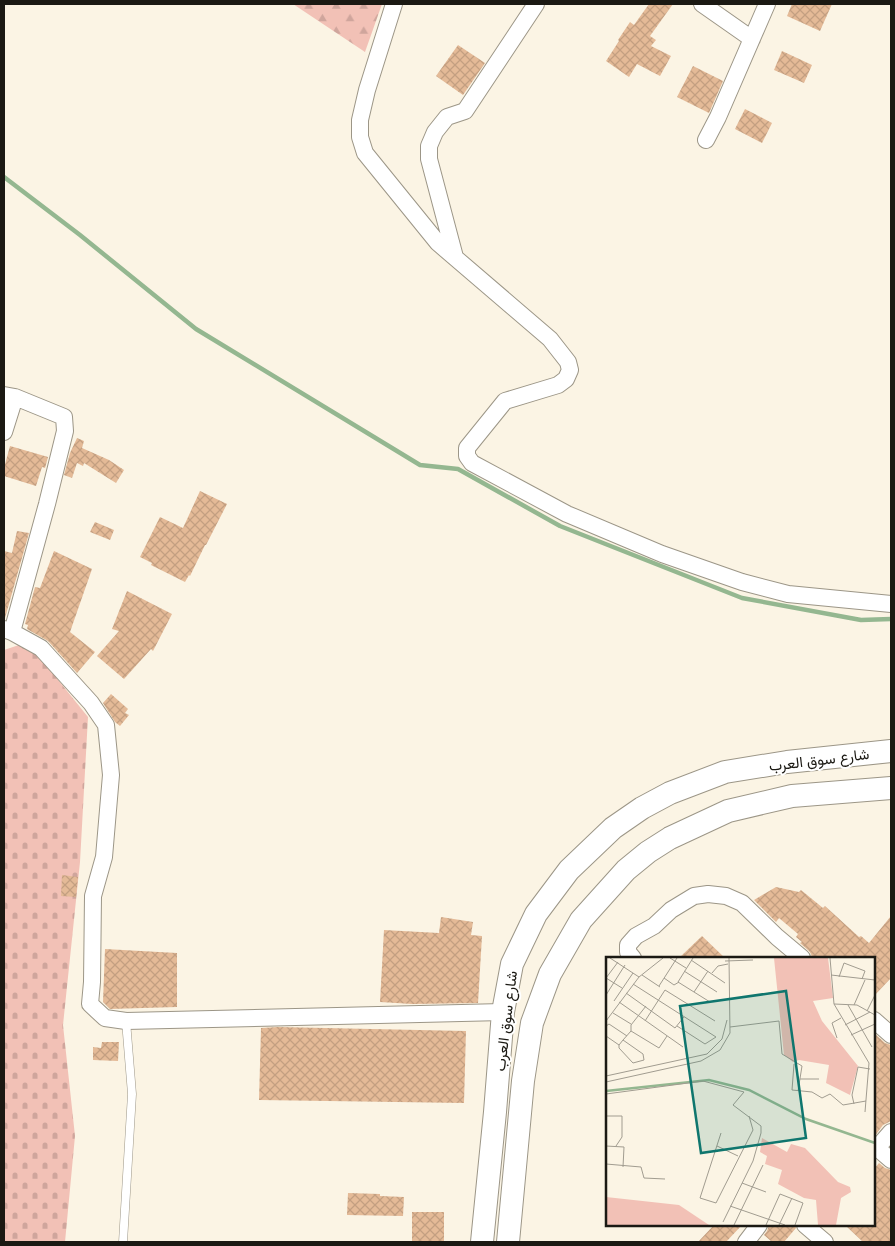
<svg xmlns="http://www.w3.org/2000/svg" width="895" height="1246" font-family="'Open Sans',Vazirmatn,sans-serif">
  <defs>
    <pattern id="forest-firs" width="22" height="20" patternUnits="userSpaceOnUse" patternTransform="scale(1.25)"><rect width="22" height="20" fill="#f2c1b6"/><path d="M5 1l3.5 6h-7zM16 11l3.5 6h-7z" fill="#cfa59c"/></pattern>
    <pattern id="cemetery-stones" width="16" height="16" patternUnits="userSpaceOnUse" patternTransform="scale(1.25)"><rect width="16" height="16" fill="#f2c1b6"/><path d="M2 7V4a2 2 0 0 1 4 0v3zM10 15v-3a2 2 0 0 1 4 0v3z" fill="#cfa59c"/></pattern>
    <pattern id="building-cross-hatch" width="8" height="8" patternUnits="userSpaceOnUse" patternTransform="scale(1.25)"><rect width="8" height="8" fill="#e4ba97"/><path d="M0 0l8 8M0 8l8-8" fill="none" stroke="#c39f81"/></pattern>
  </defs>
  <rect width="100%" height="100%" fill="#fbf4e4"/>
  <path fill="url(#forest-firs)" d="M293,4h89l-17,48z"/>
  <path fill="url(#cemetery-stones)" d="M19,645l19,10 50,62 -8,145 -17,163 12,111 -10,106h-61v-592z"/>
  <g fill="none" stroke-linecap="round" stroke-linejoin="round">
    <path stroke="#94b790" stroke-width="4.5" d="M4,177l76,58 116,94 224,136 38,4 102,57 182,72 119,22 30,-1"/>
  </g>
  <path fill="url(#building-cross-hatch)" d="M649,4h24l-23,32 6,4 -5,6 20,10 -11,20 -23,-12 -8,13 -23,-16 13,-20 -1,-1 12,-18 4,3z
    M792,4h40l-12,27 -33,-15z
    M458,45l27,18 -22,32 -27,-19z
    M782,51l30,14 -8,18 -30,-13z
    M693,66l30,15 -14,32 -32,-16z
    M745,109l27,14 -10,20 -27,-14z
    M77,438l7,3 -2,7 27,12 15,10 -8,13 -32,-20 -1,3 -6,-3 -5,15 -8,-3 6,-22z
    M10,446l38,11 -3,11 -3,-1 -6,19 -32,-10v-8z
    M200,491l27,13 -21,41h-1l-15,31 -1,-1 -4,7 -34,-17 1,-2 -12,-6 20,-40 23,11z
    M95,522l19,8 -4,10 -20,-8z
    M17,531l12,2 -24,85 -1,-1v-66l8,2z
    M54,551l38,18 -22,63 25,20 -18,21 -29,-32 -21,-12 1,-4 -3,-1 10,-37 5,1z
    M127,591l45,23 -19,37 -2,-2 -27,30 -27,-23 22,-25 -7,-2z
    M111,694l17,15 -3,4 4,2 -9,11 -5,-4 -12,-19z
    M62,875l16,2 -2,20 -15,-1z
    M776,887l23,5 2,-2 22,18 2,-2 34,31 2,-1 8,7 22,-27v62l-17,18v-38h-62l-1,-4 -2,-3 -9,-8 2,-1 -6,-5 2,-3 -19,-16 -3,4 -22,-22z
    M441,917l32,5 -2,13 11,1 -4,67 -66,1 -32,-2 4,-72 55,3z
    M702,936l23,22h-46z
    M105,949l72,4v54l-67,2 -7,-7z
    M278,1027l188,4 -2,72 -205,-3 2,-72z
    M874,1033l11,10 6,2v76l-8,4 -9,12z
    M102,1042h17l-1,19 -25,-1v-13l8,1z
    M879,1163l6,5 6,2v72h-28l-18,-17h29v-56z
    M348,1193l32,1v2l24,1 -1,19 -56,-1z
    M412,1212h32v30h-32z
    M714,1225h28l-16,17h-28z
    M769,1225h26l1,3 -12,14h-12l-8,-7 3,-4z"/>
  <g fill="none" stroke-linecap="round" stroke-linejoin="round">
    <defs>
      <path id="service" d="M123,1242l9,-148 -6,-73"/>
      <path id="minor" d="M394,4l-27,86 -7,30v17l5,16 73,90 112,96 18,23 2,8 -4,9 -8,6 -53,16 -38,47v8l5,7 95,51 95,40 80,28 46,12 103,10
        M702,4l50,35
        M706,140l12,-23 49,-113
        M455,257l-26,-98v-13l6,-14 12,-15 18,-6 71,-107
        M4,395l11,2 49,20 1,14 -18,73 -35,128
        M4,432l11,-35
        M4,629l8,3 29,16 50,55 15,22 5,50 -7,82 -11,39 -1,86 -2,22 15,14 21,3 377,-9
        M633,958l-5,-6v-7l8,-9 18,-10 17,-16 23,-14 14,-2 18,2 16,7 35,34 25,21
        M874,1020l17,15
        M874,1148h3l14,12
        M877,1148l14,-16
        M805,1225l20,17
        M746,1242l13,-17"/>
      <path id="secondary" d="M482,1242l13,-130 8,-100 9,-48 24,-50 33,-44 44,-42 29,-20 28,-15 55,-21 62,-10 104,-11
        M508,1242l15,-161 9,-58 18,-49 31,-54 45,-50 22,-18 22,-14 58,-27 64,-15 99,-8"/>
    </defs>
    <use href="#service" stroke="#9c9687" stroke-width="9"/>
    <use href="#minor" stroke="#9c9687" stroke-width="18"/>
    <use href="#secondary" stroke="#9c9687" stroke-width="24"/>
    <use href="#service" stroke="#fff" stroke-width="8"/>
    <use href="#minor" stroke="#fff" stroke-width="16"/>
    <use href="#secondary" stroke="#fff" stroke-width="22"/>
  </g>
  <g text-anchor="middle" dominant-baseline="central" stroke-width="4" stroke-linejoin="round" paint-order="stroke">
    <g font-size="15" fill="#1b1913" stroke="#fff">
      <text transform="translate(819 759) rotate(-7)">شارع سوق العرب</text>
      <text transform="translate(505 1021) rotate(-83)">شارع سوق العرب</text>
    </g>
  </g>
  <g transform="translate(606 957)">
    <rect width="269" height="269" fill="#fbf4e4"/>
    <path d="M156,181l25,14 4,-8 14,4 33,34 12,5 1,5 -10,6 -5,27h-18l-2,-25 -12,-2 -26,-14 4,-14 -17,-6 2,-8 -7,-4zM0,240l73,8 30,20h-103z" fill="#f2c1b6"/>
    <path d="M168,1h54l5,40 -20,3 9,20 36,45 -8,29 -24,-12 3,-18 -30,-5 -6,2 -9,-7z" fill="#f2c1b6"/>
    <path fill="none" stroke="#94b790" stroke-width="2.5" d="M0,134l103,-11 40,10 57,29 69,24"/>
    <path fill="none" stroke="#a19c90" stroke-width="1" d="M4,1l29,19M64,1l16,10M87,1l-15,24 32,20M224,1l4,46 35,59 -4,49M85,3l34,23M119,4l28,-1M78,14l33,21M106,16l6,-7 10,-2M36,18l18,12M225,18l44,5M233,20l5,-14 21,8 -3,8M0,21l12,-16M0,21l16,10M58,21l10,7 5,-3M27,27l25,16M53,29l18,-28M88,35l14,-21M20,36l49,35 9,-11M0,38l19,-30M52,43l58,37 -11,7 -28,-18M8,44l19,-28M13,45l20,14M228,47l23,1 18,10M242,48l24,42M248,48l11,-25M261,54l8,-16M7,56l18,11M33,59l44,31M0,64l33,-44 24,-19M39,64l20,-31 50,31M239,68l25,-13M0,69l3,-2 18,12M124,70l49,-6 3,33 20,12 -4,25M25,74l28,17 8,-12M245,78l24,-11M0,79l13,9M231,81l-5,-15 9,-5M17,83l20,14 1,6 -11,3 -14,-15v-3l4,-5 8,-9v-6l15,-19M188,107l-2,26 20,2 10,6 8,-4 13,11 23,-4M0,119l101,-22 15,-15 5,-19M194,122h19M0,125l95,-21 19,-11 10,-17 -1,-75M0,137l97,-13 41,11 -11,13 28,21v7l-8,28 -30,61M248,147l-2,-9 6,-28 12,2M0,159h16v21l-6,9M115,176l-21,65 16,5 37,-73 -4,-14M0,189l18,1 -1,20M111,189l21,10M0,207l35,3 3,11 21,1M136,226l24,9M124,249l55,19M128,268l29,-60M160,268l14,-31 23,9 -8,22M173,268l13,-27"/>
    <path fill="#0f766e" fill-opacity="0.15" stroke="#0f766e" stroke-width="2.5" d="M180,34l20,147 -105,15 -21,-147z"/>
    <rect width="269" height="269" fill="none" stroke="#1b1913" stroke-width="2.5"/>
  </g>
  <rect width="895" height="1246" fill="none" stroke="#1b1913" stroke-width="10"/>
</svg>
